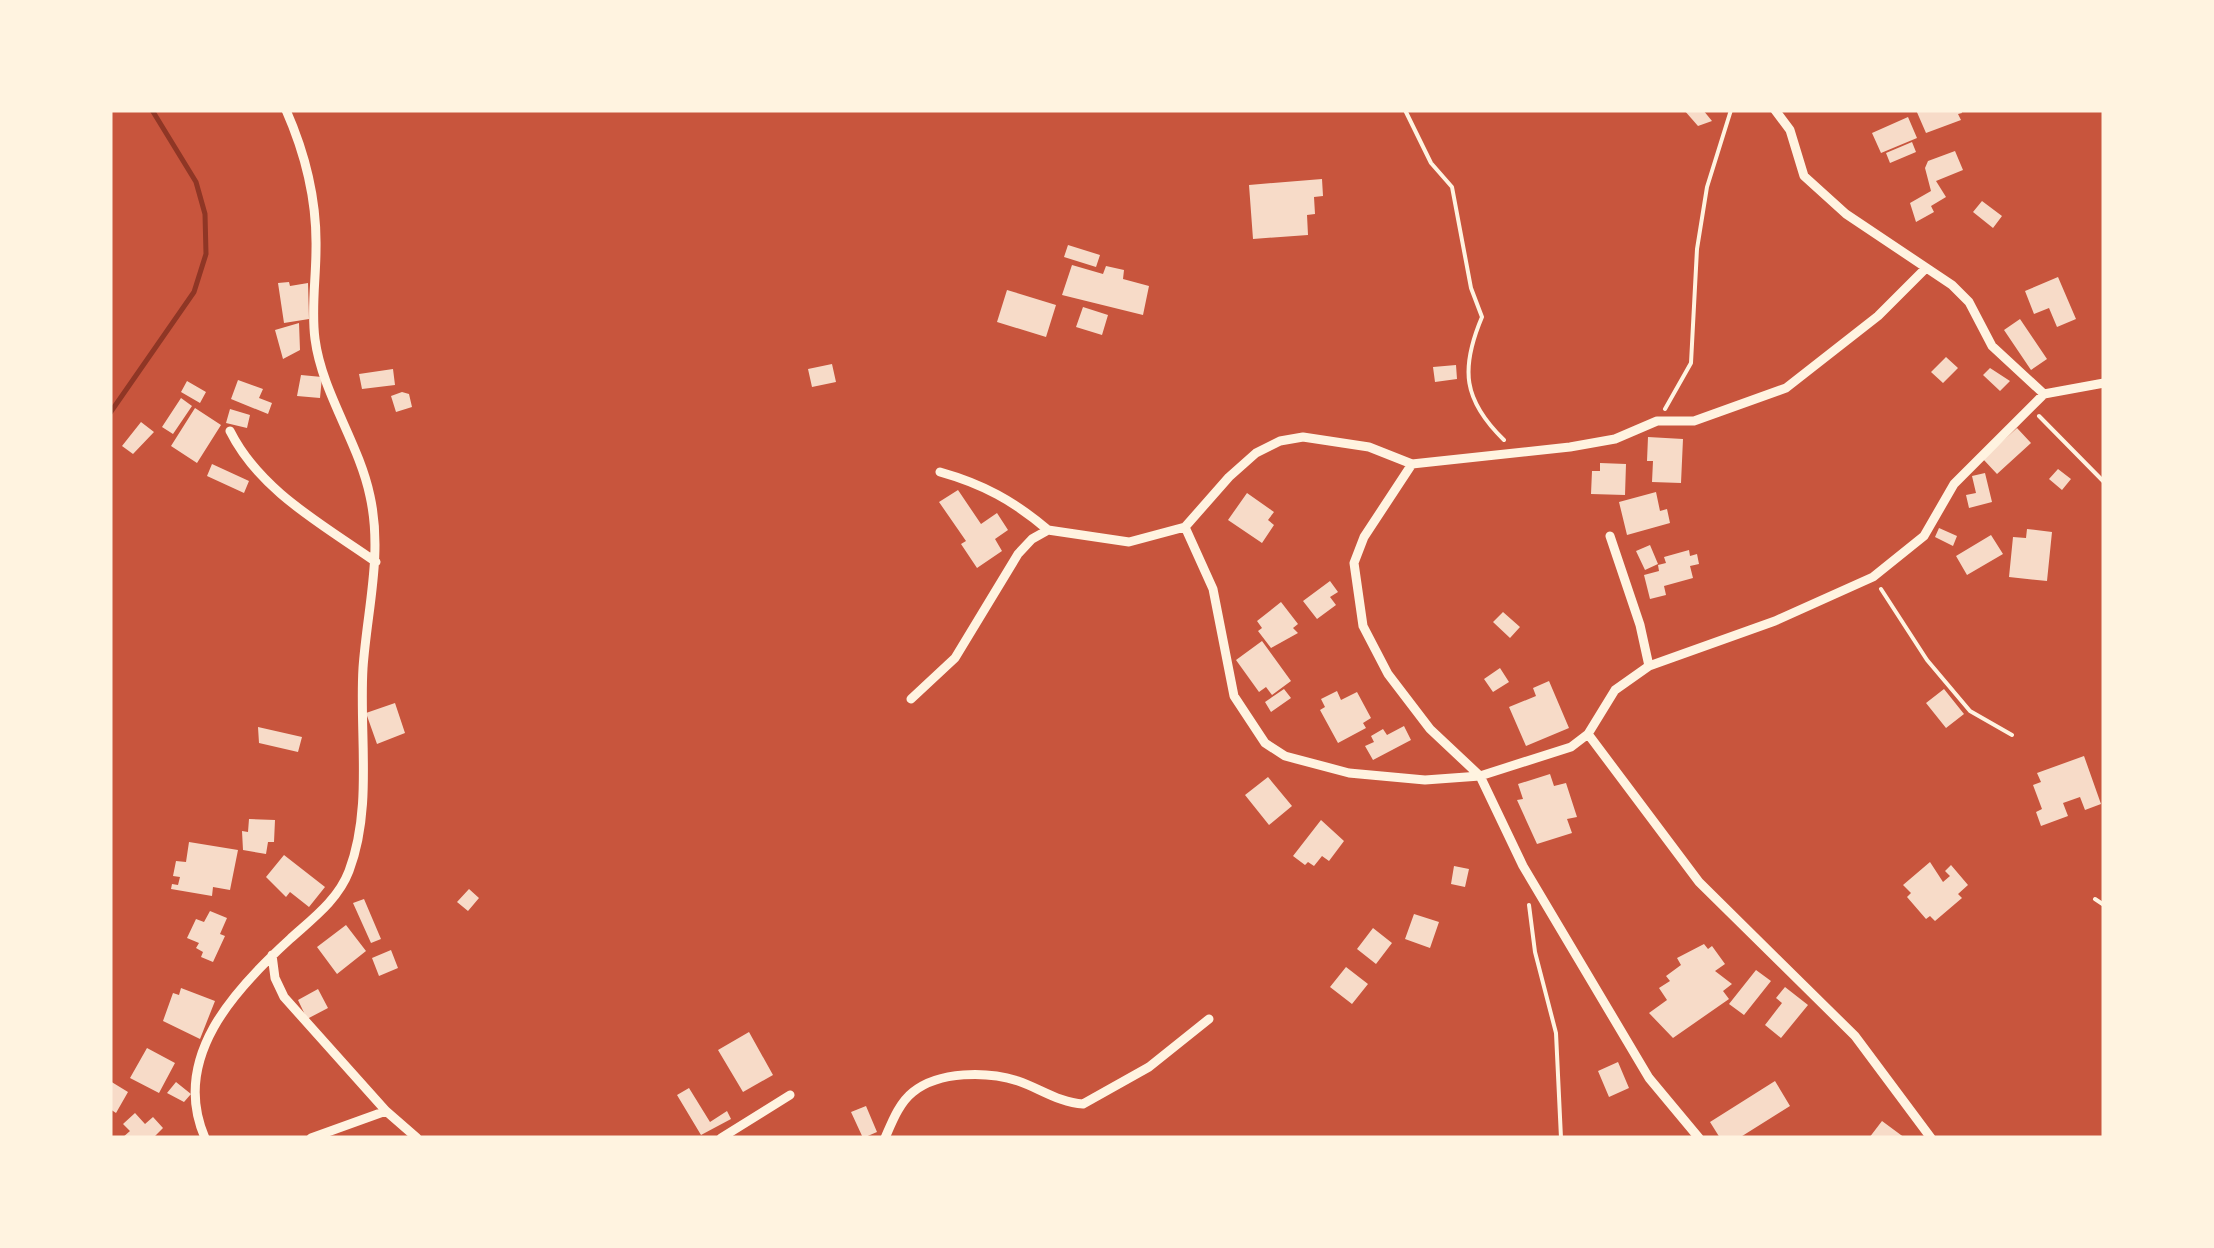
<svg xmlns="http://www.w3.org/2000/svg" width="2214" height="1248" font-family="'PT Sans',sans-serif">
  <rect width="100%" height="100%" fill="#c8553d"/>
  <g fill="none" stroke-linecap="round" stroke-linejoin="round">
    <path stroke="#8f3625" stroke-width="5" d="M110,413l84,-121 12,-38 -1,-40 -9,-32 -44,-72"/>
  </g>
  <path fill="#f7dbc8" d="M1684,110h19l9,11 -14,5z
    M1916,110h45l1,3 -4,1 3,6 -35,13z
    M1908,117l9,21 -36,15 -9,-20z
    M1912,142l4,10 -26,11 -4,-10z
    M1955,151l8,19 -27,11 10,16 -15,9 3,6 -18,10 -6,-19 21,-12 -6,-23 3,-7z
    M1322,179l1,17 -9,1 1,17 -8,1 1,20 -55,4 -4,-54z
    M1982,201l20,15 -9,12 -20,-16z
    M1068,245l32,10 -4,12 -32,-10z
    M1072,265l31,9 3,-8 18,4 -1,9 26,7 -6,29 -81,-20z
    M2058,277l18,42 -19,8 -8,-19 -15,6 -9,-23z
    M289,282l1,4 18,-3 1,36 -25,4 -6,-40z
    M1007,290l49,15 -10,32 -49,-15z
    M1083,307l25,8 -6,20 -26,-8z
    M2020,319l27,40 -16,11 -27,-40z
    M299,323l1,27 -17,9 -8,-29z
    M1946,357l12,11 -15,15 -12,-11z
    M832,364l4,18 -24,5 -4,-18z
    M1456,365l1,14 -22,3 -2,-15z
    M1990,368l20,13 -10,10 -17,-16z
    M393,369l2,16 -33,4 -3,-15z
    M301,375l21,2 -2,21 -23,-2z
    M238,380l25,9 -4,9 13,5 -4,11 -37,-15z
    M187,381l19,11 -6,11 -19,-11z
    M402,392l7,2 3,13 -16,5 -5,-16z
    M181,398l11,8 -19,28 -11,-7z
    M195,408l26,17 -24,38 -26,-17z
    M230,409l20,6 -3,13 -21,-5z
    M141,422l13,10 -21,22 -11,-8z
    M2017,428l14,15 -34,31 -14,-15z
    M1648,437l35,2 -2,44 -29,-1 1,-21h-6z
    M1600,463l26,1 -1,31 -34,-1 1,-23h8z
    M212,464l37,17 -5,12 -37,-17z
    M2058,469l13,10 -9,11 -13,-11z
    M1985,473l7,29 -23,6 -3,-13 10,-2 -4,-17z
    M958,490l23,34 16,-11 11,17 -13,9 7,12 -25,17 -16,-24 5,-3 -27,-39z
    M1656,492l4,19 7,-2 3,14 -43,12 -8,-33z
    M1247,493l27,19 -6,8 6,5 -12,18 -34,-23z
    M1939,528l18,8 -4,10 -18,-9z
    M2027,529l25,3 -5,49 -38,-4 4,-40 13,1z
    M1991,535l12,19 -36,21 -11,-19z
    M1650,545l8,19 -13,6 -9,-19z
    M1689,550l1,6 7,-2 2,10 -9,2 3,12 -29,8 2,9 -16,4 -6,-24 15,-4 -1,-6 8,-2 -2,-6z
    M1330,581l8,11 -8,5 6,8 -19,14 -14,-18z
    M1281,602l17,22 -5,4 5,5 -27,15 -13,-17 4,-3 -5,-7z
    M1503,612l17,15 -10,11 -17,-16z
    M1262,641l29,40 -19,14 -6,-8 -7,5 -23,-32z
    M1500,668l9,14 -16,10 -9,-13z
    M1549,681l20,47 -43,18 -17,-39 27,-11 -3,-8z
    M1284,689l7,9 -20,14 -6,-10z
    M1944,689l20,25 -18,14 -20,-25z
    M1337,691l4,9 16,-8 14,26 -8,5 3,5 -28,15 -18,-33 5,-3 -4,-8z
    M395,703l10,30 -28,11 -11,-31z
    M1404,726l7,14 -38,20 -8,-14 9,-4 -3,-6 12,-7 4,6z
    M258,727l44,10 -4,15 -39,-9z
    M2084,756l17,48 -16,6 -5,-13 -17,6 5,13 -27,10 -5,-14 6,-3 -9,-24 8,-3 -4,-9z
    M1550,774l4,12 12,-3 11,34 -10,2 5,14 -35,11 -20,-44 6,-1 -5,-15z
    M1268,777l24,29 -23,19 -24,-30z
    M249,819l26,1 -1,22h-6l-2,12 -23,-4 -1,-19 6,1z
    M1321,820l23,21 -15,20 -7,-5 -8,10 -6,-4 -3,3 -12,-9z
    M189,842l49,8 -8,40 -17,-3 -1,9 -41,-7 1,-5 6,1 2,-8 -7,-1 3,-15 10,1z
    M284,855l41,32 -16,20 -19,-15 -4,5 -20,-20z
    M1930,862l13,20 7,-6 -5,-5 6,-6 17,20 -10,9 4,4 -27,23 -5,-5 -4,3 -19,-22 4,-4 -8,-8z
    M1454,866l15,3 -4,18 -14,-3z
    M469,889l10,9 -11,13 -11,-9z
    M364,899l17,40 -10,4 -18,-40z
    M210,911l17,7 -7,16 5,2 -12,26 -12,-5 2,-5 -7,-4 3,-5 -12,-5 9,-19 8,3z
    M1414,914l25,8 -9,26 -25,-9z
    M346,925l20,26 -29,23 -20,-27z
    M1373,928l19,15 -16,21 -19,-15z
    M1704,944l4,5 4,-3 13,18 -10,7 17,13 -9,7 6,8 -56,39 -24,-25 18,-13 -8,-12 11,-7 -4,-5 15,-11 -4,-7z
    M391,950l7,18 -19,8 -7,-18z
    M1346,967l22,17 -16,20 -22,-17z
    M1756,970l15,11 -27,34 -15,-11z
    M1785,987l23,18 -27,33 -16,-13 17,-22 -6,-5z
    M181,988l34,13 -15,38 -37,-18 10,-28 6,2z
    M318,989l10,19 -21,11 -9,-19z
    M749,1032l24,43 -30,17 -25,-42z
    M147,1048l28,15 -16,30 -29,-15z
    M1618,1062l11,26 -20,9 -11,-26z
    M110,1081l18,11 -12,21 -6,-4z
    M1775,1081l15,25 -51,32h-19l-10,-16z
    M176,1082l15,12 -7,8 -17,-9z
    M689,1088l21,34 17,-11 4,8 -30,16 -24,-40z
    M866,1106l11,26 -14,6 -12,-26z
    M135,1113l10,11 8,-7 10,11 -10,10h-31l8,-7 -7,-7z
    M1882,1121l23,17h-36z"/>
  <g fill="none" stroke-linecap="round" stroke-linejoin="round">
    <path stroke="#fff3e0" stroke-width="4" d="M1405,110l26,53 21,24 19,101 11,29c-22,52 -19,83 22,123
      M1665,409l26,-46 6,-114 10,-62 24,-77
      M2039,416l65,66
      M1881,589l46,71 43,51 42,24
      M2095,899l9,6
      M1529,905l6,47 21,81 5,105"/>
    <path stroke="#fff3e0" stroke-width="9" d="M1775,110l15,20 14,46 42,38 106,71 17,17 23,44 52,48 60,-11
      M230,431c30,60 92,93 146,131
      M1412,464l-48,73 -10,26 9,63 25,48 42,55 50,47 43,90 126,212 50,60
      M940,472c43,12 74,29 108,58
      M1185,527l28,62 21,107 31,47 20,13 64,17 76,7 55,-4 91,-29 17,-13 27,-44 34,-24 126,-45 98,-44 51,-41 30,-52 90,-90
      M1610,536l30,89 9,41
      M911,699l44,-41 63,-104 14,-15 16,-9 81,12 56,-15 44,-50 27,-24 24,-12 23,-4 66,10 43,17 158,-17 45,-8 42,-18h37l92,-33 92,-72 48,-48
      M1588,734l111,148 156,154 76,102
      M272,955l3,23 9,19 102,114 31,27
      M205,1138c-35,-80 30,-149 85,-199 22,-20 48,-39 59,-68 24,-63 10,-137 14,-203 4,-58 20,-114 7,-172 -11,-53 -48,-103 -55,-157 -4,-30 1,-60 1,-90 1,-48 -11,-96 -30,-139
      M311,1138l75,-27
      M721,1138l69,-43
      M885,1138c7,-16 14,-35 28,-46 26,-21 74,-21 105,-11 21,7 42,22 65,23l66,-37 60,-48"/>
  </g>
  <rect width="2214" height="1248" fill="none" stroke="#fff3e0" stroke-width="225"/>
</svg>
